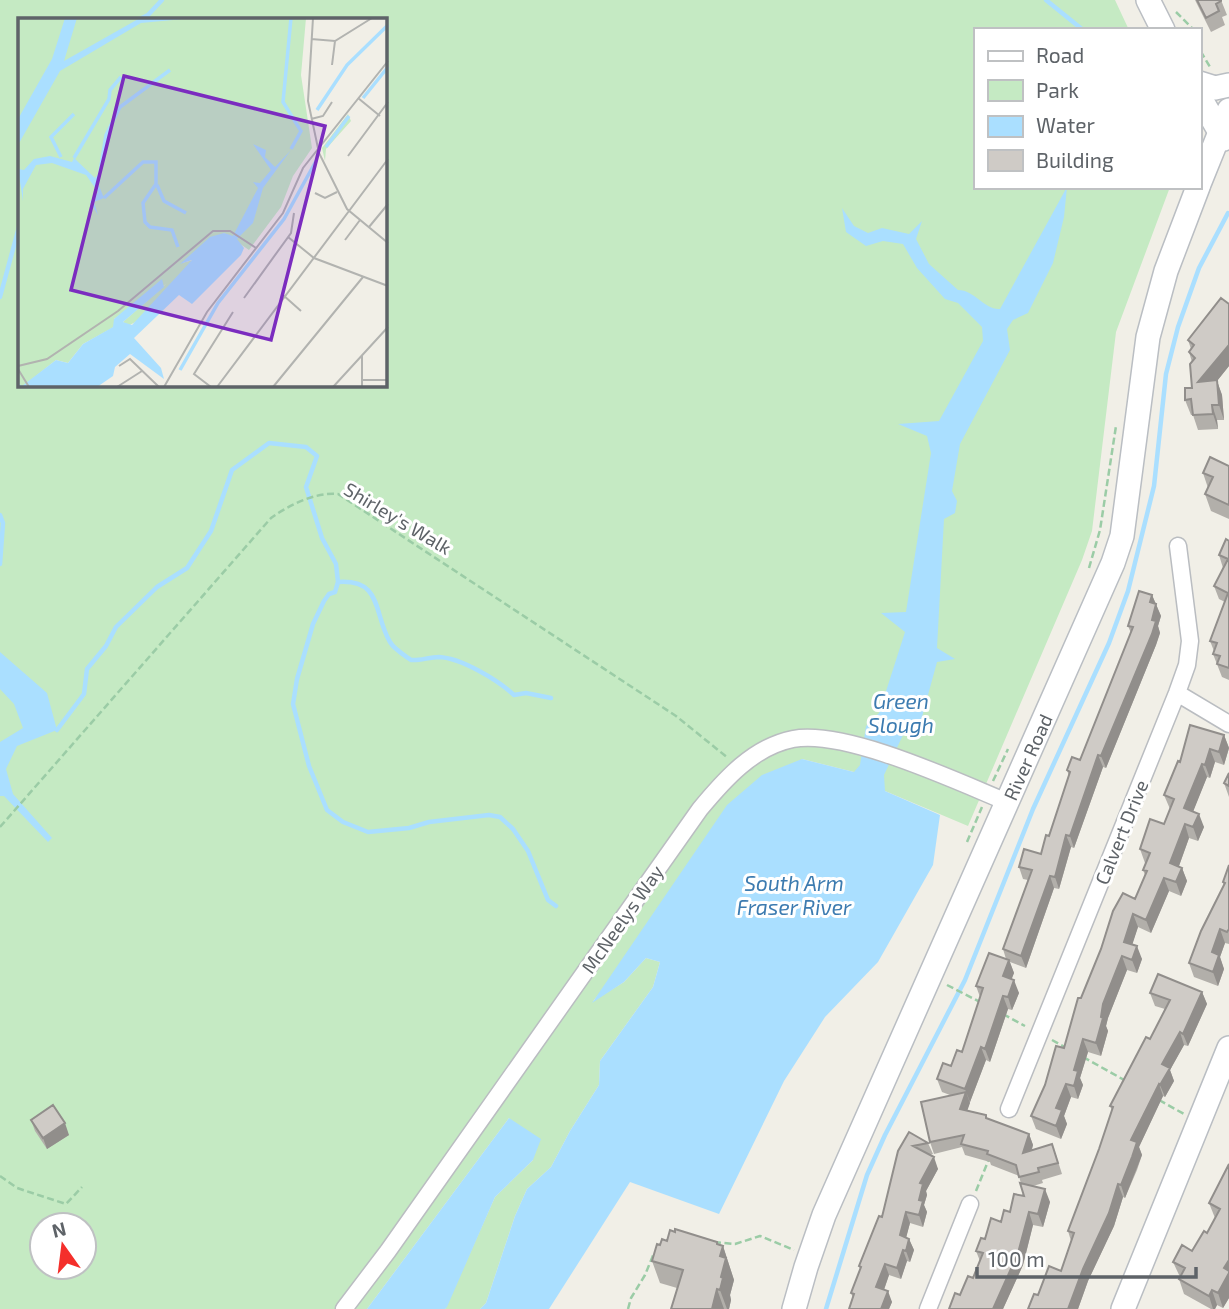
<svg xmlns="http://www.w3.org/2000/svg" width="1229" height="1309" font-family="'Exo 2',sans-serif">
  <rect width="100%" height="100%" fill="#f1efe7"/>
  <path fill="#c5eac3" fill-rule="evenodd" d="M0,0h1115l14,30h-154v157h195l-54,145 -24,199 -10,29 -114,266 -83,-35 -31,-19 -52,-13 -209,242 31,-19 22,-24 14,4 -7,25 -53,74 -1,24 -29,46 -19,36 -24,22 -12,27 -29,87 -6,6h-35l50,-112 38,-37 -24,-42 -142,191h-367zM19,19h366v366h-366zM42,1225h42v42h-42z"/>
  <path fill="#aadfff" d="M1067,187l-3,30 -11,46 -25,50 -15,7 -6,9 3,21 -50,94 -8,47 5,10 -2,12 -11,6 -7,129 18,11 -18,3 -18,66 -16,7 -19,40 1,16 55,24 -7,50 -55,97 -53,55 -41,64 -65,133 -89,-32 -81,127h-69l6,-6 29,-87 12,-27 24,-22 19,-36 29,-46 1,-24 53,-74 7,-25 -14,-4 -22,24 -32,21 135,-198 35,-30 40,-16 52,13 6,-7 6,-39 13,-13 26,-81 -24,-19 25,-1 25,-159 -4,-17 -29,-12 41,-3 44,-80 -1,-14 -24,-24 -13,-4 -28,-31 -14,-24 -20,-3 -17,5 -20,-14 -4,-24 12,18 14,7 14,-5 27,6 13,-13 -6,18 13,25 29,26c17,0 26,20 42,19z
    M0,652l47,41 10,37 -40,16 -11,23 7,25 39,44 -4,4 -44,-46h-4v-54l23,-14 -9,-24 -14,-15z
    M509,1118l32,21 -8,21 -38,37 -48,110 -2,2h-78z"/>
  <g fill="none" stroke-linecap="round" stroke-linejoin="round">
    <path stroke="#aadfff" stroke-width="4.5" d="M1046,0l37,30
      M140,19l8,-4 14,-15
      M0,297l19,-70
      M0,515l3,8 -3,41
      M338,582c45,-3 35,31 52,60 4,7 14,13 21,18 9,1 18,-3 28,-3 22,1 59,23 75,38l12,-2 25,5
      M57,730l27,-36 3,-25 19,-23 10,-19 41,-40 30,-19 24,-37 21,-61 37,-27 37,4 11,9 -11,31 16,51 14,26 2,18 -3,10 -6,2 -5,7 -11,23 -16,55 -4,25 16,62 18,44 16,12 25,10 41,-4 20,-6 60,-7 11,2 13,12 15,22 20,49 8,6
      M826,1309l41,-134 18,-40 80,-155 68,-171 76,-166 19,-52 26,-105 12,-112 12,-47 21,-59 29,-55"/>
    <defs>
      <path id="street" d="M1177,693l52,31
        M1009,1109l168,-416 10,-28 3,-24 -12,-95
        M344,1309l44,-58 312,-442c24,-29 53,-62 93,-70 52,-10 163,42 214,63
        M928,1309l42,-105"/>
      <g id="secondary">
        <path d="M1148,0l15,30"/>
        <path d="M1199,83l16,5 14,-3"/>
        <path d="M1199,96l25,43"/>
        <path d="M1199,184l30,-74"/>
        <path id="s1" d="M794,1309l12,-42 18,-52 289,-652 9,-27 26,-199 18,-66 32,-84"/>
        <path d="M1123,1309l106,-261"/>
      </g>
    </defs>
    <use href="#street" stroke="#babdc1" stroke-width="19"/>
    <use href="#secondary" stroke="#babec3" stroke-width="26"/>
    <path stroke="#9bcca6" stroke-width="2.5" stroke-dasharray="7 3.5" stroke-linecap="butt" d="M1176,12l18,18
      M1199,41l2,11 9,15
      M1089,568l11,-38 16,-104
      M993,781l15,-32
      M0,827l271,-309c18,-13 44,-26 67,-24l338,222 52,42
      M967,842l15,-35
      M947,985l35,18
      M1003,1014l22,12
      M1052,1040l16,9
      M1083,1057l43,24
      M1159,1100l25,14
      M0,1176l17,12 49,16 16,-17
      M976,1191l13,-32
      M714,1242l21,2 25,-8 34,14
      M628,1309l3,-11 14,-23 9,-22"/>
    <use href="#street" stroke="#fff" stroke-width="16"/>
    <use href="#secondary" stroke="#fff" stroke-width="23"/>
  </g>
  <path fill="#b2afaa" d="M1195,0h26l6,15 -5,2 3,8 -14,7z
    M1229,304v62l-12,15 5,14 2,25h-7l1,9 -20,1 -5,-15h-2l-6,-15 7,-12v-26l-3,-10 2,-3 -3,-9z
    M1229,466v53l-18,-8 -6,-17 3,-6 -5,-15z
    M1229,541v139l-7,-3 -9,-23 1,-3 -4,-10 15,-39 -6,-3 -5,-13 9,-18 -4,-13z
    M1152,595l9,21 -3,10 2,7 -4,12 -50,123 -3,-1 -29,81 -3,-1 -12,42 -5,-1 -28,80 -16,-6 4,11 -3,6 8,14 -7,17 -4,-1 -18,53 -4,-2 -19,50 19,5 1,3 42,16 4,11 -1,5 24,5 6,19 -20,6 1,3 -10,3 17,16 -7,25 -10,-2 -10,40 -20,44h-54l24,-31 7,-17 -4,-10 9,-12 39,-43 -5,-20 -28,-11 -1,-3 -25,-7 -3,-8 -28,7 -4,-12 20,-47 -8,-3 -5,-13 14,-13 11,-14 18,-55 -4,-11 30,-27 -3,-10 25,-69 -5,-1 -4,-12 22,-13 8,-18 20,-60 -2,-6 13,-10 51,-127 -3,-7z
    M1224,735l5,13 -5,17 -9,-3 -5,16 -3,-1 -14,34 11,16 -6,14 -9,-3 -10,28 3,2 5,13 -6,15 -12,-5 -18,42 -13,-6 -6,17 10,15 -5,14 -10,-3 -19,48 -2,8 2,5 -7,25 -13,-4 -8,26 3,7 -5,14 -7,-2 -7,19 3,8 -6,15 -25,-10 -5,-13 33,-68 17,-50 20,-49 34,-50 10,-24 -2,-5 3,-7h-1l-5,-14 24,-25 6,-15 -6,-14 16,-33z
    M1229,773v24l-5,-14z
    M1229,865v79l-4,-1 -5,14 4,12 -6,17 -24,-9 -5,-14 35,-78 -1,-3z
    M1202,992l5,12 -19,42 -4,-1 -14,25 4,11 -9,16 -2,-1 -24,51 3,8 -5,15 -12,28 -2,-1 -9,29 -26,55 -10,28h-50l10,-14 23,-24 10,-30 -3,-10 31,-82 13,-39 -2,-4 40,-67 15,-30 -10,-3 -5,-13z
    M31,1120l38,15 -22,14 -12,-18z
    M909,1132l19,11 5,11 -4,1 9,14 -12,22 1,4 -3,10 3,7 -4,15 -13,-4 -4,14 3,2 5,11 -4,12 -3,-1 -6,18 -12,-4 -5,15 8,12 -3,7h-40l4,-11 -2,-5 9,-24 -1,-3 23,-49z
    M1229,1164v134l-6,10 -6,-3 -2,4h-4l-27,-15 -5,-15 1,-2 -7,-15 19,-11 15,-18 8,-15 -6,-15z
    M667,1241l51,3 5,2 11,34 -4,15 1,5 -2,9h-58l6,-21 -17,-5 -8,-22 8,-16z"/>
  <path fill="#918e8b" d="M1229,345v21l-12,15 5,14 2,25 -5,-15 -21,-23z
    M1212,405l5,15 1,9 -5,-15z
    M1152,595l9,21 -3,10 2,7 -4,12 -50,123 -5,-12 51,-136 -2,-18z
    M1224,735l5,13 -5,17 -5,-13z
    M1210,749l5,13 -5,16 -5,-13z
    M1098,755l5,12 -29,81 -4,-12z
    M1202,764l5,13 -18,45 -5,-14z
    M1199,814l5,13 -6,14 -5,-14z
    M1185,824l4,14 -14,39 -5,-14z
    M1066,835l5,12 -12,42 -4,-12z
    M1182,868l5,13 -6,15 -5,-14z
    M1050,876l4,12 -28,80 -5,-12z
    M1164,878l5,13 -18,42 -5,-13z
    M1133,914l5,13 -9,28 -5,-13z
    M1220,929l5,14 -5,14 4,12 -6,17 -5,-14 -1,-20z
    M1137,946l5,13 -5,14 -5,-13z
    M1122,956l5,14 -19,48 -2,8 2,5 -7,25 -5,-13 7,-39z
    M1009,960l5,13 -6,16 -5,-13z
    M1014,980l5,13 -7,17 -4,-13z
    M1202,992l5,12 -19,42 -5,-12z
    M1003,996l5,13 -18,53 -5,-13z
    M1180,1032l4,13 -14,25 4,11 -9,16 -5,-12 2,-21z
    M1083,1039l5,13 -8,26 3,7 -5,14 -4,-13v-16z
    M981,1047l5,13 -16,42 -5,-13z
    M1066,1084l5,13 -7,19 3,8 -6,15 -5,-13v-18z
    M1159,1084l4,12 -24,51 3,8 -17,43 -4,-13 10,-45z
    M966,1092l4,11 -6,17 -4,-11z
    M65,1123l4,12 -22,14 -4,-11z
    M1029,1134l4,11 -6,19 -4,-11z
    M934,1157l4,12 -12,22 1,4 -3,10 3,7 -4,15 -4,-12 1,-32z
    M1118,1184l5,13 -9,29 -26,55 -10,28h-10l15,-40z
    M1045,1189l5,13 -7,25 -5,-13z
    M906,1212l4,11 -6,23 -4,-11z
    M1029,1212l4,13 -10,40 -20,44h-10z
    M909,1239l5,11 -4,12 -4,-11z
    M717,1242l4,10 2,-6 11,34 -4,15 1,5 -2,9h-2l-7,-19 1,-13z
    M903,1250l4,11 -6,18 -4,-11z
    M1229,1260v38l-6,10 -5,-15 6,-25z
    M885,1264l4,11 -8,23 -5,-11z
    M717,1289l7,20h-12z
    M1212,1290l5,15 -2,4h-2l-4,-13z
    M888,1291l4,11 -3,7h-8z"/>
  <path fill="#cfcbc6" stroke="#918e8b" stroke-width="2" d="M1197,0h24v1l-5,3 3,7 -13,7z
    M1221,298l8,6v41l-31,37 19,-2 2,25h-7l1,9 -20,1 -2,-16 -6,1v-12h7l-2,-24 5,-6 -6,-6 5,-7 -6,-5z
    M1210,457l19,9v39l-24,-11 8,-17 -10,-4z
    M1226,539l3,2v127l-12,-4 3,-8 -7,-2 4,-11 -7,-2 18,-48 -14,-7 14,-27 -9,-4z
    M1139,591l13,4 -2,7 6,2 -4,16 4,1 -4,13 -51,122 -3,-1 -28,81 -4,-1 -11,42 -5,-1 -29,80 -18,-7 29,-79 -13,-3 5,-18 17,5 5,-19 3,1 21,-64 -3,-2 5,-13 8,3 53,-133 -5,-1z
    M1190,725l34,10 -5,17 -9,-3 -5,16 -3,-1 -18,44 15,6 -6,13 -8,-3 -15,39 12,5 -6,14 -12,-4 -18,42 -13,-6 -9,28 13,4 -5,14 -10,-4 -19,48 -2,13 2,1 -7,25 -13,-4 -9,31 4,1 -4,15 -8,-2 -10,24 6,2 -6,16 -25,-10 14,-31 11,-39 8,2 14,-50h3l20,-49 12,-38 10,-18 12,6 12,-28 -4,-1 7,-17 -10,-4 10,-30 14,5 10,-25 -10,-4 14,-34 2,1z
    M1229,773v13l-5,-3z
    M1229,865v64l-2,3 -7,-3 -8,23 7,3 -6,17 -24,-9 12,-32 24,-48 -2,-1z
    M989,953l20,7 -6,16 11,4 -6,17 -5,-1 -18,53 -4,-2 -16,42 -28,-10 6,-16 8,3 6,-16 5,2 21,-64 -7,-2z
    M1158,974l44,18 -19,42 -3,-2 -18,32 8,4 -10,17 -1,-1 -28,56 6,2 -5,15 -11,28 -3,-1 -9,29 -26,56 -15,40h-40l6,-15 4,1 11,-29 12,5 13,-38 -6,-2 31,-82 14,-42 -3,-1 36,-69 4,2 20,-39 -20,-7z
    M966,1092l-6,17 26,6v3l43,16 -6,19 29,-9 6,19 -20,5 1,4 -20,5 -3,-12 -29,-11 1,-3 -27,-7 3,-9 -34,7 -9,-40z
    M53,1105l12,18 -22,15 -12,-18z
    M909,1132l19,11 -15,3 21,11 -14,26 3,1 -4,16 4,1 -4,14 -13,-3 -6,23 9,4 -3,12 -3,-1 -6,18 -12,-4 -9,23 12,4 -7,18h-32l5,-15 -3,-1 10,-26 -2,-1 20,-50 3,1 16,-66z
    M1229,1164v96l-5,8 5,3v2l-11,20 -6,-3 -3,6 -30,-17 6,-11 -12,-6 9,-17 10,6 12,-20 3,2 13,-24 -11,-6z
    M1020,1183l25,6 -7,25 -9,-2 -11,41 -25,56h-44l6,-16 5,2 8,-19 5,2 10,-25 -7,-2 5,-13 4,1 6,-21 10,4 3,-12 6,2 4,-18 10,2z
    M675,1229l42,13v2l6,2 -3,10 6,2 -5,19 2,1 -3,12 -3,-1 -5,20h-41l12,-39 -31,-9 5,-17 3,1 2,-6 5,2 3,-11 5,2z"/>
  <g text-anchor="middle" dominant-baseline="central" stroke-width="6" stroke-linejoin="round" paint-order="stroke">
    <g font-size="19" fill="#5e6368" stroke="#fff">
      <text transform="translate(398 518) rotate(31)">Shirley's Walk</text>
      <text stroke="none"><textPath href="#s1" startOffset="600">River Road</textPath></text>
      <text transform="translate(1121 832) rotate(-68)">Calvert Drive</text>
      <text transform="translate(622 919) rotate(-55)">McNeelys Way</text>
    </g>
    <g font-size="21" font-style="italic" fill="#3c7bb0" stroke="#fff">
      <text x="901" y="700">Green<tspan x="901" dy="24">Slough</tspan></text>
      <text x="794" y="882">South Arm<tspan x="794" dy="24">Fraser River</tspan></text>
    </g>
  </g>
  <g transform="translate(18 18)">
    <rect width="369" height="369" fill="#f1efe7"/>
    <path d="M0,0h288l-5,57 11,73 -19,28 -12,31 -32,43 -25,-17 -42,30 11,-3 -54,60 -11,6 -5,-4 43,-38 -52,35v8l-31,17 -15,19 -12,-3 -34,27 -4,-4zM330,96l3,7 -25,28 -1,12 -3,-13z" fill="#c5eac3"/>
    <path d="M47,0h12l-13,43 76,-43h54l-53,5 -81,48 -42,74v-26l34,-60zM235,126l13,6 -1,7 10,10 16,-17 -28,38 -10,35 -16,16 7,9 -3,7 -49,49 -13,-9 -45,43 27,30 3,11 -34,-25 -15,13 -2,9 -16,11h-79v-4l4,3 34,-26 12,3 15,-19 30,-17 1,-8 48,-40 2,8 -41,35 9,3 60,-65 -12,4 30,-27 14,-4 9,3 25,-48 -5,-6 7,1 11,-13zM32,138l22,6 2,-4 21,20 5,-6 -3,9 7,17 -10,4 4,13 -8,-13 8,-10 -12,-17 -34,-12 -16,2 -13,24v12l-5,-32 6,1 10,-11z" fill="#aadfff"/>
    <path fill="none" stroke="#aadfff" stroke-width="3.5" d="M345,80l25,-31M299,92l30,-45 41,-40M308,129l23,-31M273,131l10,-18 -18,-29 8,-84M43,139l-10,-20 23,-23M56,140l35,-59 1,-9 11,-13M82,154l6,-37 14,-28 50,-37M139,167l7,16 22,12M86,180l39,-36h13v22l-13,19 2,19 5,5 22,3 6,17M162,352l38,-67 66,-84 32,-58"/>
    <path fill="none" stroke="#b2b3b0" stroke-width="2" d="M295,0l-5,83 11,52 28,56 41,34M293,21l24,2 37,-23M314,47l3,-24M340,80l22,18M293,101l12,-3 9,-14M330,138l40,-54M297,175l10,5 12,-6M351,209l19,-23M270,219l26,21 74,28M327,222l15,-20M265,277l18,16M226,280l47,-65 3,-20M344,337v32M0,348l29,-7 71,-48 95,-80h17l26,17M101,348l11,-7 29,28M0,351l11,18M344,362h26M99,369l25,-16M146,369l43,-75 76,-99 20,-45 85,-107M193,369l-17,-13 39,-62M199,369l171,-228M255,369l90,-110M315,369l55,-60"/>
    <path fill="#7b2cbf" fill-opacity="0.15" stroke="#7b2cbf" stroke-width="3.5" d="M106,58l201,50 -54,214 -200,-50z"/>
    <rect width="369" height="369" fill="none" stroke="#5e6368" stroke-width="3.5"/>
  </g>
  <rect x="974" y="28" width="228" height="161" fill="#ffffff" stroke="#bfc1c3" stroke-width="2"/>
  <rect x="988" y="51" width="35" height="10" fill="#ffffff" stroke="#bfc1c3" stroke-width="2"/>
  <text x="1036" y="63" font-size="21" fill="#5e6368">Road</text>
  <rect x="988" y="80" width="35" height="21" fill="#c5eac3" stroke="#bfc1c3" stroke-width="2"/>
  <text x="1036" y="98" font-size="21" fill="#5e6368">Park</text>
  <rect x="988" y="116" width="35" height="21" fill="#aadfff" stroke="#bfc1c3" stroke-width="2"/>
  <text x="1036" y="133" font-size="21" fill="#5e6368">Water</text>
  <rect x="988" y="150" width="35" height="21" fill="#cfcbc6" stroke="#bfc1c3" stroke-width="2"/>
  <text x="1036" y="168" font-size="21" fill="#5e6368">Building</text>
  <g transform="translate(63 1246) rotate(346)"><circle r="33" fill="#ffffff" stroke="#bfc1c3" stroke-width="2"/>
  <path d="M0-5L12 26L0 18L-12 26Z" fill="#f42f2b"/>
  <text y="-10" font-size="19" font-weight="bold" text-anchor="middle" fill="#5e6368">N</text>
  </g>
  <path d="M977 1267v10h219v-10" fill="none" stroke="#5e6368" stroke-width="3.5"/>
  <text x="988" y="1267" font-size="21" fill="#5e6368" stroke="#ffffff" stroke-width="5" paint-order="stroke">100 m</text>
</svg>
